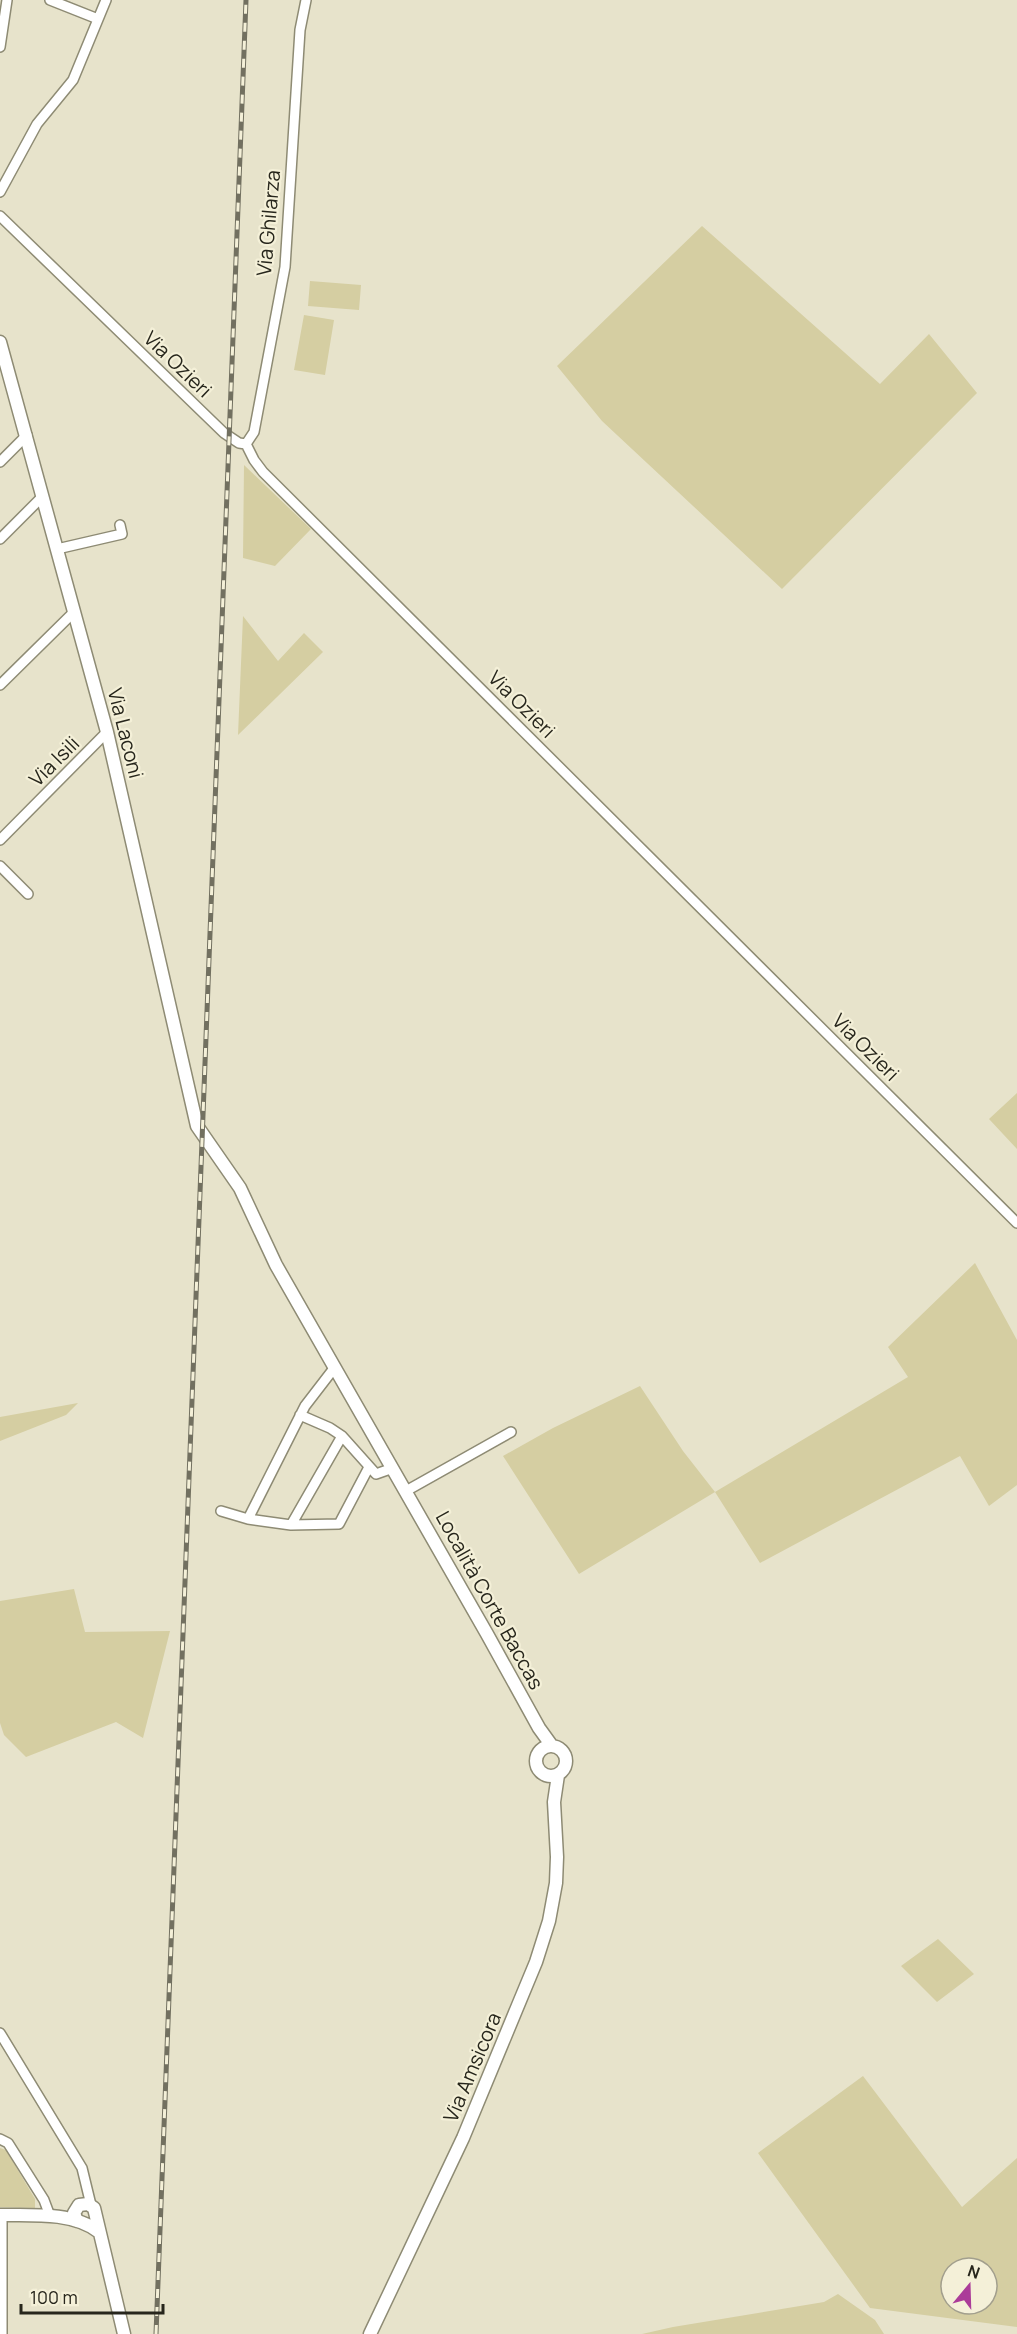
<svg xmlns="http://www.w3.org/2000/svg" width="1017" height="2334" font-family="Manrope,sans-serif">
  <rect width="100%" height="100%" fill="#e7e3cb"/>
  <path fill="#d5cea2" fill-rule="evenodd" d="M702,226l178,158 49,-50 48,59 -195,196 -180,-168 -45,-55z
    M310,281l51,4 -2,25 -51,-4z
    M304,315l30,5 -9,55 -31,-5z
    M244,465l67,64 -36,37 -32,-8z
    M243,616l35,45 26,-28 19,19 -85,83z
    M1017,1093v56l-28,-30z
    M975,1263l42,77v145l-28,21 -29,-50 -200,107 -45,-71 -136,82 -76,-118 50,-28 87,-42 43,65 32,41 193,-115 -20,-30z
    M78,1403l-12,12 -66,26v-24z
    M74,1589l11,43 85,-1 -27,107 -27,-16 -90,35 -22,-22 -4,-12v-122z
    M938,1939l36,35 -37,28 -36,-36z
    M863,2076l99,131 55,-49v169l-147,-19 -112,-155zM951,2268h36v36h-36z
    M0,2148l6,2 29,49v9l-35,-1z
    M838,2294l37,26 9,14h-242l31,-7 151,-25z"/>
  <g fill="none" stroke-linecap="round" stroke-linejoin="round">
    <defs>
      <path id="minor" d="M50,0l48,19
        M0,47l7,-47
        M0,192l37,-68 36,-44 33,-80
        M0,216l224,217 15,10 7,1
        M246,444l8,16 9,12 754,751
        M246,444l8,-12 31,-165 15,-237 6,-30
        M0,462l27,-27
        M0,539l43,-43
        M57,549l65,-15 -2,-9
        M0,685l74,-73
        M0,840l107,-108
        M0,866l28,28
        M300,1415l30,13 12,8 34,38 17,-6
        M406,1491l105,-59
        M221,1511l27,8 43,6 48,-1 30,-57
        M248,1519l57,-113 30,-39
        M291,1525l51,-89
        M0,2033l82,135 9,37
        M0,2139l8,4 36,57 6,16
        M2,2334v-119"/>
      <path id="tertiary" d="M0,342l107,390 90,394 43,62 36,77 211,369 52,94 13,18
        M536 1761a15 15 0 1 1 30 0a15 15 0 1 1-30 0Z
        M0,2215c32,0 74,-3 99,17
        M77,2221l-3,-8 5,-8 9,-1 6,4 30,126
        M370,2334l93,-196 73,-176 13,-41 7,-38 1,-26 -3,-55 4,-27"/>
    </defs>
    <use href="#minor" stroke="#8e8b74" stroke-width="12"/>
    <use href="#tertiary" stroke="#8e8b74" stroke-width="15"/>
    <use href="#minor" stroke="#fff" stroke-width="9"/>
    <use href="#tertiary" stroke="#fff" stroke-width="12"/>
    <defs>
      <path id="rail" d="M156,2334l90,-2334"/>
    </defs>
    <use href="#rail" stroke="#727060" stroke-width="5"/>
    <use href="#rail" stroke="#f4f0d8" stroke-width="3" stroke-dasharray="9" stroke-linecap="butt"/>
  </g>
  <g text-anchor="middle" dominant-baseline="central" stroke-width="4.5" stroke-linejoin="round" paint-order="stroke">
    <g font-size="20" fill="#27261c" stroke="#f4f0d8">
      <text transform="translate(268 223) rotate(-85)">Via Ghilarza</text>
      <text transform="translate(178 364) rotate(44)">Via Ozieri</text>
      <text transform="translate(522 704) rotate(45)">Via Ozieri</text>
      <text transform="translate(126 733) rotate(76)">Via Laconi</text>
      <text transform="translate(54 761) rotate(-45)">Via Isili</text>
      <text transform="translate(866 1047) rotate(45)">Via Ozieri</text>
      <text transform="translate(490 1600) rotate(61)">Località Corte Baccas</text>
      <text transform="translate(472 2067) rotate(-67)">Via Amsicora</text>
    </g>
  </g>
  <g transform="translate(969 2286) rotate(19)"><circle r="28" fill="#f4f0d8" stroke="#a29f8d" stroke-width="1.5"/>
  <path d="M0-4.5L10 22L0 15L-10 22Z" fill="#ab3c99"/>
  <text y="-9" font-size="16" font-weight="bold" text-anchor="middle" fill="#27261c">N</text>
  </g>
  <path d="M21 2304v9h142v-9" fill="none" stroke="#27261c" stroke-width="3"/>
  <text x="30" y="2304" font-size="18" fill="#27261c" stroke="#f4f0d8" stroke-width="4.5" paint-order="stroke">100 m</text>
</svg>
